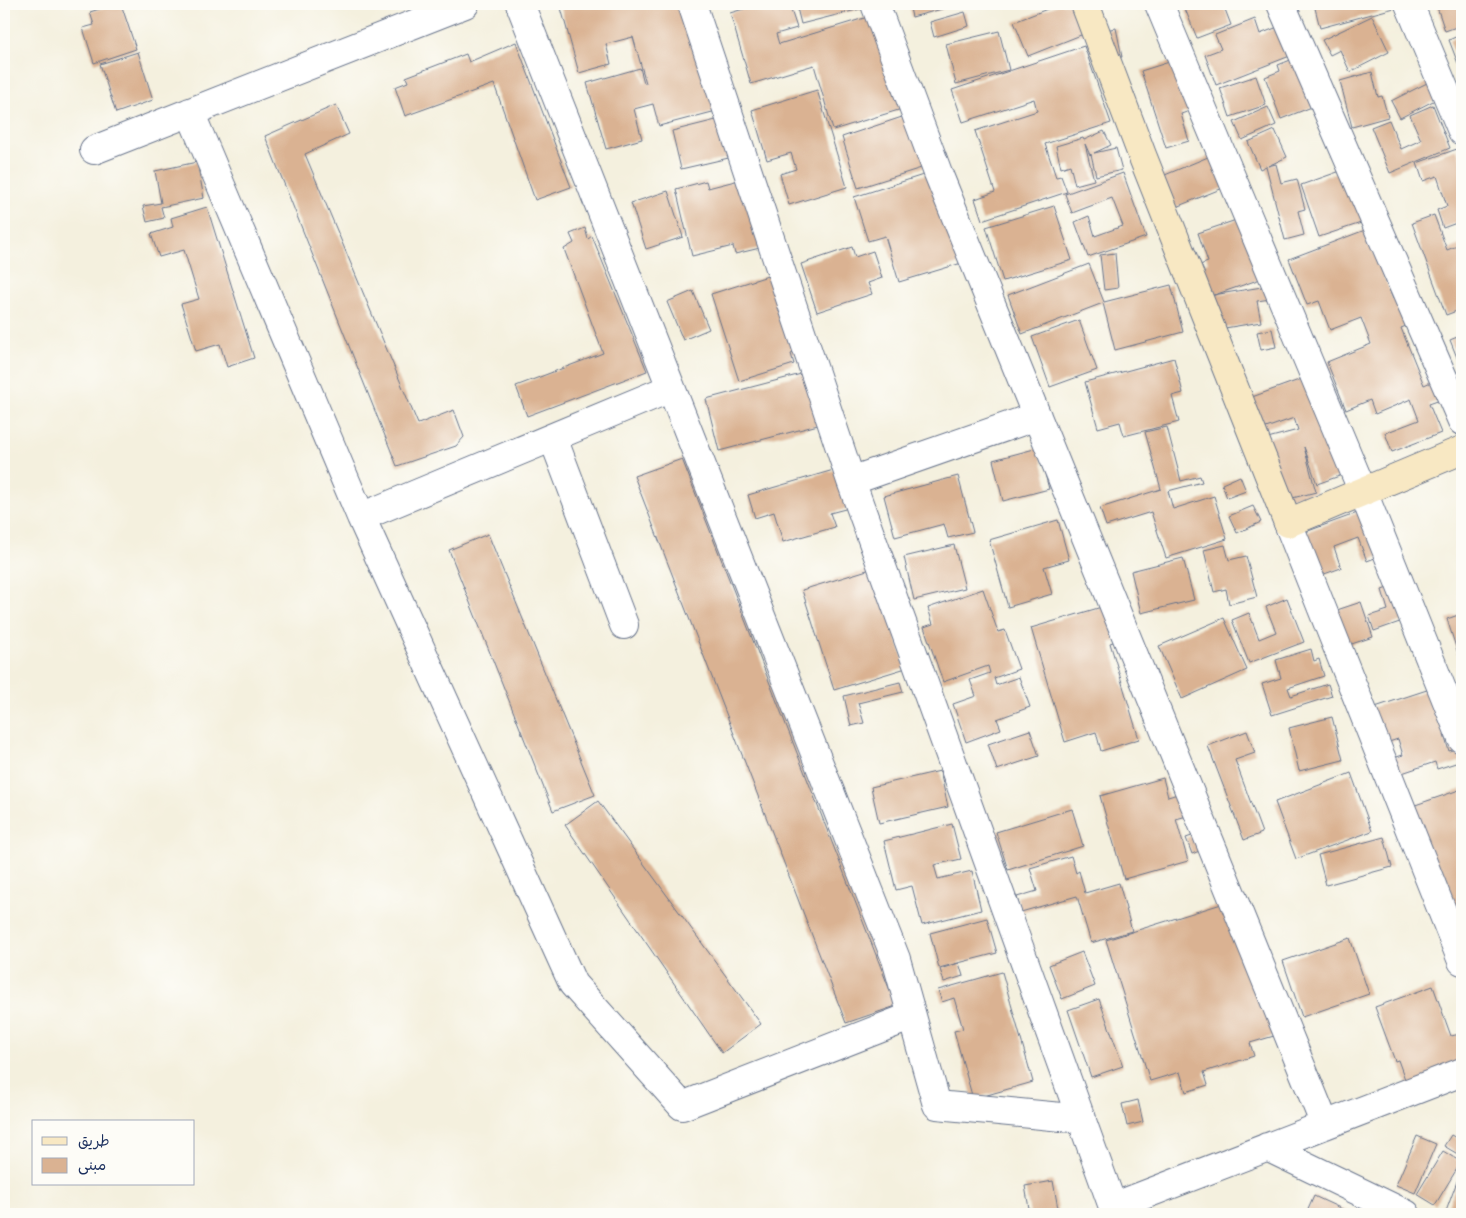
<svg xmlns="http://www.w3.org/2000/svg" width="1466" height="1218" font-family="Mynerve,'Playpen Sans Arabic',sans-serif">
  <rect width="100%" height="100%" fill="#fdfcf7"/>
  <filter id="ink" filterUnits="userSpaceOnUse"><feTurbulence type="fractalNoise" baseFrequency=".02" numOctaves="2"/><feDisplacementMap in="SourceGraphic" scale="10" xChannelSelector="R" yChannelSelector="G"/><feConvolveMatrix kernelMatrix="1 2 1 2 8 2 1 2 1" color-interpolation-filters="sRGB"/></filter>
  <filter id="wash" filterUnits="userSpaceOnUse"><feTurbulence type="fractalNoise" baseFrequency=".0096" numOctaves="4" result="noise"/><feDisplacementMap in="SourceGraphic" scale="20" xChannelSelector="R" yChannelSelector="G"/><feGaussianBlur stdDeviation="1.12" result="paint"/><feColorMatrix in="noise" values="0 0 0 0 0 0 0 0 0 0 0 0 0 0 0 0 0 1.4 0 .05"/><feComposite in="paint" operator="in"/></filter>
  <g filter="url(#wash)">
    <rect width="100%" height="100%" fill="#f4f0de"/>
    <g id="blocks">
      <path fill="#dab292" d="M115,4h6l15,45 -42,14 -11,-35 11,-3 -4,-13z
        M576,4h114l30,106 -61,16 -6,-22 -19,5 8,30 -36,10 -19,-66 53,-15 4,15h2l-13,-46 -27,7 5,20 -32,9 -18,-65z
        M760,4h29l8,24 -21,6 3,10 92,-28 44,89 -82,25 -19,-65 -63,19 -21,-71z
        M796,4h84l-79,20z
        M909,4h52l-49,13z
        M1060,4h14l12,29 -58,23 -14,-34z
        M1183,4h40l8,21 -34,13z
        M1314,4h83l1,3 -78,21z
        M1436,4h26v21l-17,6z
        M965,12l4,14 -35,11 -4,-15z
        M1372,16l17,36 -39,20 -10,-22 -10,5 -8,-15z
        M1255,19l5,15 23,-9 12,29 -79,31 -11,-30 16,-6 -6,-14z
        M1116,28l6,29 -10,2 -7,-29z
        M999,31l10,39 -53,14 -10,-40z
        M1462,34v40l-13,-34z
        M516,42l55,145 -36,13 -41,-116 -89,32 -10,-29 13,-5 -2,-5 60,-23 3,8z
        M1084,46l27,77 -66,21 11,33 5,-1 6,16 -85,28 -7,-21 20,-7 -20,-61 62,-20 -3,-12 -71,23 -11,-32z
        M138,52l15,48 -37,13 -16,-49z
        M1185,57l16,50 -20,7 8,27 -23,7 -25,-77z
        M1298,57l19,48 -36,14 -16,-42 15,-6 -2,-6z
        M1372,72l6,25 4,-1 6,21 -36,10 -12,-46z
        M1256,76l10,29 -36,12 -10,-29z
        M1431,81l8,17 -39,20 -9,-17z
        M817,90l30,97 -58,18 -9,-31 16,-5 -5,-16 -24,7 -15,-50z
        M336,105l13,29 -44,20 113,270 36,-14 10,27 -8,9 -59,20 -132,-330z
        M1433,105l17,43 -60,25 -19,-46 18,-7 12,29 20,-9 -11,-25z
        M1268,107l8,18 -34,15 -8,-18z
        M917,112l17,52 -76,24 -16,-51z
        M724,118l9,39 -52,12 -9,-38z
        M1275,130l12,27 -19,9 8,-2 5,19 16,-4 8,30 -7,2 6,24 -19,5 -19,-74 -6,3 -12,-27z
        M1104,131l7,14 -17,8 22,-5 6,22 -26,6 -5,-22 -1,1 -5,-11 9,36 -19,5 -5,-20 -9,3 -5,-22 27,-8 1,2z
        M1457,149l5,14v58l-19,7 -6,-18 10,-4 -10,-30 -14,5 -6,-18z
        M1220,152l13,32 -67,27 -13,-31z
        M197,162l7,36 -43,9 3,11 -17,4 -4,-16 18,-3 -6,-32z
        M1349,168l18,53 -48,16 -18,-52z
        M939,170l26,92 -66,20 -14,-46 -17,5 -14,-44z
        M1123,173l23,64 -58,20 -13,-35 14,-6 6,20 28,-10 -11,-28 -40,15 -7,-19z
        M743,179l17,69 -25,6 -2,-8 -41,10 -16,-67 30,-8 2,7z
        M668,191l15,46 -37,12 -15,-46z
        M1054,206l18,54 -69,21 -17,-54z
        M207,207l47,151 -27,9 -7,-23 -24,7 -15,-47 18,-5 -15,-49 -25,7 -8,-23 22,-7 -2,-9z
        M1434,215l13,35 15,-6v65l-16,6 -34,-92z
        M1248,216l21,60 -66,23 -11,-31 16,-6 -10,-29z
        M585,228l3,11 4,-3 55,135 -120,45 -11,-30 87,-33 -39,-104 10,-6 -4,-9z
        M1365,230l28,69 7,-3 11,28 -10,4 23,57 14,-6 8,19 -17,6 12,29 -49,19 -7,-19 34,-13 -8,-21 -36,15 -5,-14 -24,10 -19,-48 44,-18 -10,-26 -31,12 -11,-29 -12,4 -18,-46z
        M852,247l3,10 18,-6 9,27 -14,5 4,11 -55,18 -16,-48z
        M1115,253l3,35 -14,2 -4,-35z
        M1089,264l15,38 67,-17 12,47 -68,18 -12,-47 -81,31 -14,-39z
        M774,274l31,76 -14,4 3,10 -55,17 -28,-87z
        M1268,286l2,13 -13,2 4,21 -42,7 -6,-34z
        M693,291l16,38 -26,11 -16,-38z
        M1079,320l18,50 -47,17 -18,-50z
        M1272,329l4,18 -15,3 -4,-18z
        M1462,335v29l-2,1 -10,-25z
        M1174,358l9,35 -11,3 7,26 -55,14 -4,-14 -22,6 -13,-46z
        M805,373l13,52 -99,26 -13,-52z
        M1310,376l35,98 -28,10 -13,-37 12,45 -39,10 -17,-62 38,-10 -4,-12 -42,15 -11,-32z
        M1167,427l14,54 19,-5 2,6 -34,9 5,18 41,-13 13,43 -61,19 -15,-46 -45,14 -6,-18 61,-19 -16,-57z
        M1038,448l11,41 -46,12 -10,-41z
        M682,459l214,547 -50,17 -212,-547z
        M837,469l12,39 -19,5 5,14 -52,15 -9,-30 -19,6 -7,-23z
        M958,476l15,56 -25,6 -4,-14 -49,13 -11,-41z
        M1240,476l6,15 -19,7 -5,-14z
        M1253,506l8,16 -24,11 -8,-17z
        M1371,508l17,45 -21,8 -9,-23 -24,9 7,21 -25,9 -16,-43z
        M1058,520l11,40 -25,7 8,27 -44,13 -19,-67z
        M488,534l107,261 -42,16 -104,-261z
        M954,545l11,43 -51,12 -10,-43z
        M1225,545l4,15 17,-4 11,41 -28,7 -3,-15 -12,3 -10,-42z
        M1183,558l11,42 -53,13 -10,-42z
        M874,568l32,100 -72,22 -32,-100z
        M1399,584l12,34 -37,13 -5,-15 19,-6 -6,-20z
        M983,589l15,43 7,-2 14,39 -25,9 2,7 23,-8 11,30 -33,12 4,10 -35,13 -13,-38 23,-8 -6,-16 20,-7 -2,-7 -45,16 -19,-55 9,-3 -5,-16z
        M1287,598l17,44 -55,21 -17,-43 17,-7 10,26 17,-7 -10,-25z
        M1361,602l12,35 -37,12 -11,-35z
        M1105,606l11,35 -6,2 29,96 -38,12 -5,-19 -31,10 -34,-114z
        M1461,614l1,42 -3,1 -12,-38z
        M1224,618l23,52 -65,29 -23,-53z
        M1311,649l3,12 5,-2 5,17 -36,12 3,8 37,-12 4,12 -60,19 -10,-31 19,-6 -5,-18z
        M900,682l3,10 -45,11 6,20 -13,3 -7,-30z
        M1442,685l15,46 -13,4 5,16 13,-4v14l-25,8 -2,-7 -42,14 -6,-16 16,-5 -5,-16 -24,8 -11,-36z
        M1332,717l11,43 -44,11 -10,-43z
        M1030,730l9,26 -42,14 -9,-26z
        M1247,731l8,22 -20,7 27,73 -18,7 -36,-94z
        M940,771l8,36 -69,16 -8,-36z
        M1351,773l21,58 -76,28 -21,-57z
        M1163,778l5,19 19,-6 7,23 -18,5 12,42 -64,18 -24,-83z
        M1462,789v135l-11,4 -56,-116z
        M598,801l163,223 -39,29 -157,-228z
        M1072,809l11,37 -75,24 -12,-38z
        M952,824l9,35 -27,6 4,14 34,-8 9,39 -59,15 -10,-39 -16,4 -12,-49z
        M1203,832l6,15 -17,7 -6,-16z
        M1384,837l8,30 -66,18 -8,-30z
        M1071,856l5,17 3,-2 6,22 34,-10 13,48 -41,12 -14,-47 -56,16 -4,-15 20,-6 -7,-23z
        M1231,901l43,135 -24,7 4,13 -50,16 4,13 -22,7 -6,-20 -30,9 -44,-141z
        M987,918l10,35 -58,15 -9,-35z
        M1350,938l19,56 -67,23 -19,-56z
        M1082,952l13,34 -33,13 -13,-34z
        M959,963l4,13 -19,6 -4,-13z
        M1002,972l31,110 -60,17 -19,-68 9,-2 -9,-31 -12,4 -4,-12z
        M1433,986l18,50 9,-2 2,7v33l-52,19 -12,-33 -3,1 -20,-54z
        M1099,999l24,67 -32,11 -23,-67z
        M1138,1100l5,22 -16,4 -5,-22z
        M1451,1135l11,6 -1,15 -17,-10z
        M1417,1136l19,8 -21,49 -19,-8z
        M1443,1151l18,11 -26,43 -18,-11z
        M1462,1168v46h-17z
        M1053,1181l6,33h-29l-5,-28z
        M1314,1196l39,18h-47z"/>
    </g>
  </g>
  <g filter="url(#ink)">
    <use href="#blocks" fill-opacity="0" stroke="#67738b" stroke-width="1"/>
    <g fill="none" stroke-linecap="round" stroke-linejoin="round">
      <defs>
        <path id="street" d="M520,4l376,955 41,146 145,14
          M692,4l159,477 186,-65
          M875,4l63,169 387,952
          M1159,4l204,488 99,247
          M1281,4l181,417
          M1409,4l53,127
          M190,112l171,405 212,467 109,122 230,-90
          M94,150l371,-146
          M553,438l71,187
          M851,481l262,726
          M361,517l310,-129
          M1288,523l174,438
          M1267,1147l139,67
          M1116,1214l-3,-7 349,-135"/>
        <path id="secondary" d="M1085,4l57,151 146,368 174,-73"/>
      </defs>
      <use href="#street" stroke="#67738b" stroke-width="30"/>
      <use href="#secondary" stroke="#67738b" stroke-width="30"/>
      <use href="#street" stroke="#fff" stroke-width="28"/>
      <use href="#secondary" stroke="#f8e8c3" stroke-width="28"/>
    </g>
  </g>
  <rect width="1466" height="1218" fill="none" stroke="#fdfcf7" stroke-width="20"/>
  <rect x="32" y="1120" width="162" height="65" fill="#fdfcf7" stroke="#a3aaba"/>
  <rect x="42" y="1137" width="25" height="8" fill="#f8e8c3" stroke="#a3aaba"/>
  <text x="78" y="1146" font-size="15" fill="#1b2f5e">طريق</text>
  <rect x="42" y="1158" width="25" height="15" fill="#dab292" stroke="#a3aaba"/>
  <text x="78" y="1170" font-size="15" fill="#1b2f5e">مبنى</text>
</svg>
